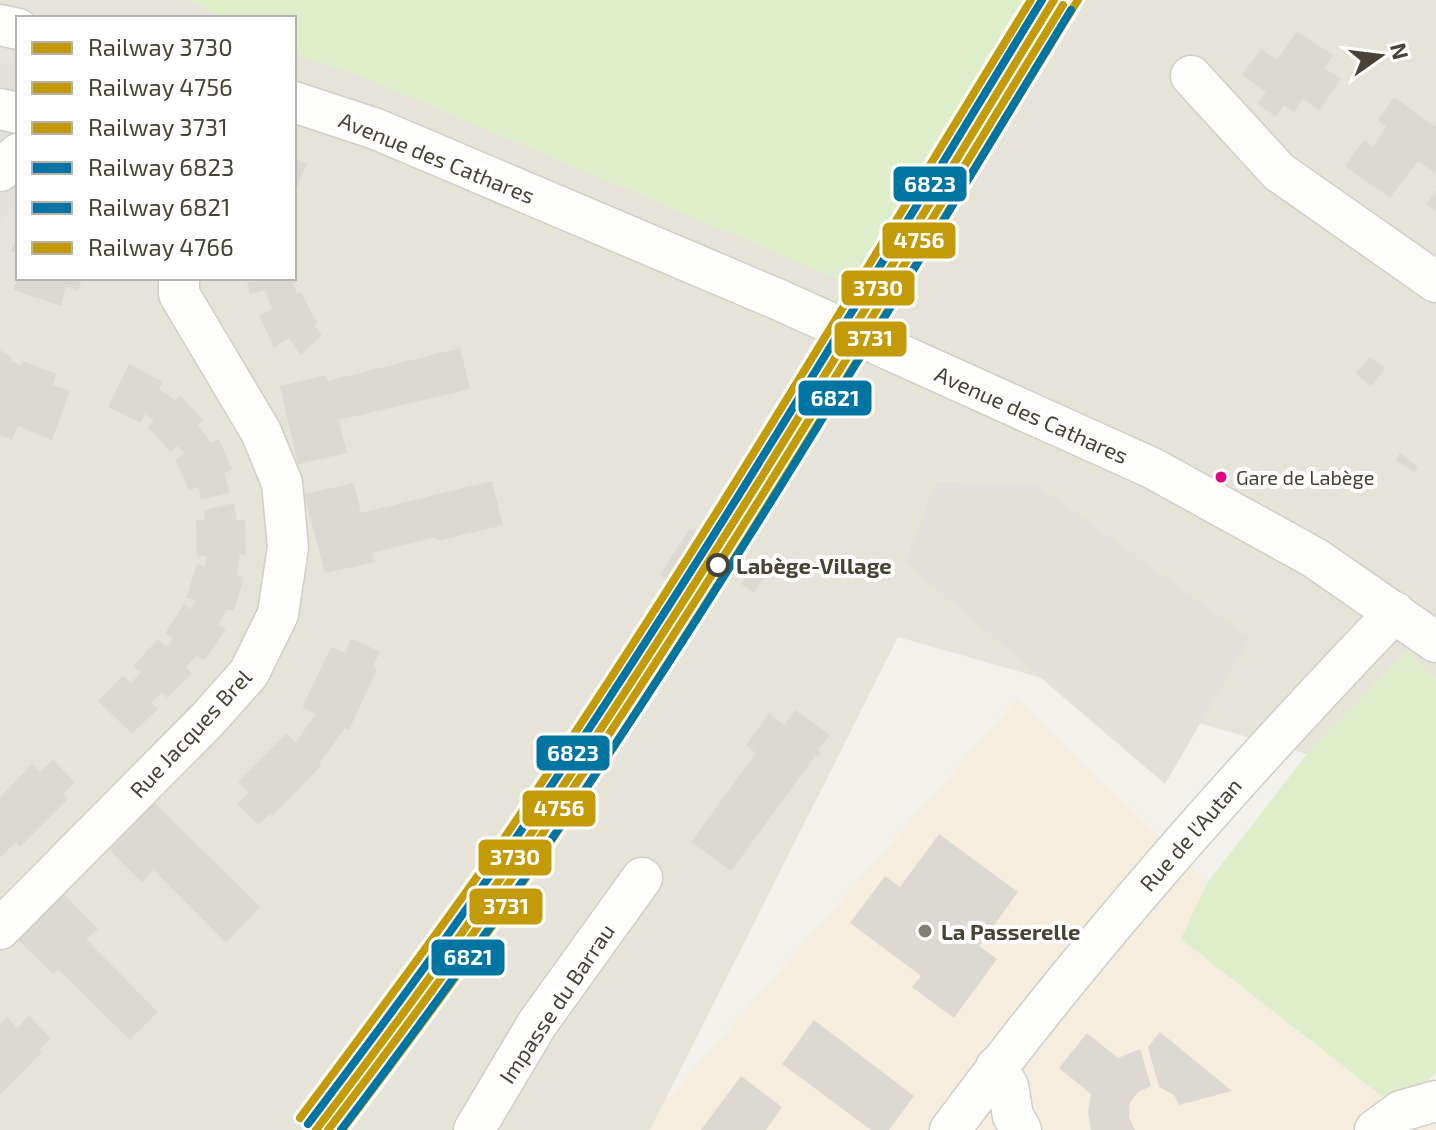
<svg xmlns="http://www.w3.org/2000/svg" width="1436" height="1130" font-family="'Exo 2',sans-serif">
  <rect width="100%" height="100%" fill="#f2f1eb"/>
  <path fill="#e6e3d8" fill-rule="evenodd" d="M0,0h1436v679l-29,-28 -100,103 -409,-117 -248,493h-650zM18,18h276v260h-276z"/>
  <path fill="#f5edde" d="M1017,699l190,184 -25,56 254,188v3h-786l11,-23z"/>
  <path fill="#deeecb" d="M190,0h839l-175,286 -489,-208 -71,-24v-36c-36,0 -75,7 -104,-18z
    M1407,651l29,28v393l-35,39 -220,-172 26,-56 100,-129z"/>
  <path fill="#e1e0da" d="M0,62l18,4v134l-18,21z
    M936,482l98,1 216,155 -85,146 -260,-222z"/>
  <path fill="#dcd9d3" d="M1297,31l36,24 -8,13 16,11 -22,32 -16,-12 -9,13 -10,-7 -8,12 -18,-13 8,-12 -24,-17 19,-26 16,11z
    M1394,97l42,30v47l-18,-13 -28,37 -45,-32 19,-26 9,7 13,-20 -8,-7z
    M294,158l13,6 -13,32z
    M1436,190v21l-10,-7z
    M18,231v23l-7,-3z
    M17,278h66l-5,13 -12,-4 -5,19 -48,-16z
    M246,278h49l1,4 -3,1 4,11 3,-3 17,31 -3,3 8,10 -21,20 -12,-17 -15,9 -15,-31 13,-7 -7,-19 -15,4z
    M460,348l10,41 -131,31 8,33 -49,11 -18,-78 46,-11 2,6z
    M0,350l12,8 -1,3 10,5 2,-5 33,13 -3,11 17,6 -18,49 -34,-14 -6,14 -12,-5z
    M1370,357l16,11 -15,18 -16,-12z
    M129,364l34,18 -4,7 16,11 5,-5 23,25 -5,5 13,18 8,-4 13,31 -8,3 6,20 -29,6 -3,-12 -9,3 -14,-31 10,-5 -8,-8 -6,6 -24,-25 7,-6 -9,-7 -4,9 -33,-16z
    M1400,453l18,14 -4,5 -19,-12z
    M492,481l11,44 -66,16 -1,-4 -64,16 3,9 -50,11 -21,-79 50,-11 7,30z
    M234,503l3,17h8l1,35 -6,-1 -3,21 7,2 -10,34 -7,-2 -9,16 8,4 -22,32 -7,-5 -11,11 6,7 -25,24 -5,-6 -11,11 7,6 -26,25 -34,-33 25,-26 8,8 10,-11 -8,-6 25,-27 8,8 7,-8 -8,-6 19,-29 7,6 4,-10 -9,-2 11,-34 8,2 1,-10 -9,1 -1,-37h9l-1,-10z
    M690,528l14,9 -29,47 -15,-9z
    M753,566l13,8 -12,19 -13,-9z
    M351,638l29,14 -7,14 4,3 -28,61 -4,-2 -26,36 2,2 -49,50 -2,-2 -12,11 -21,-21 12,-12 -11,-10 48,-48 10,8 20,-28 -14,-6 29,-61 15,6z
    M795,710l35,25 -12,15 3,2 -3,5 -2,-2 -85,116 -40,-29 65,-89 -10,-8 23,-32 15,12z
    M53,760l22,22 -12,12 5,5 -48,48 -4,-5 -16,16v-61l32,-33 8,8z
    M152,800l108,107 -34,36 -72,-73 -12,12 -36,-35z
    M939,834l79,58 -39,54 18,13 -43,59 -42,-31 9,-11 -71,-53 35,-47 15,11z
    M62,892l36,37 -12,10 72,73 -28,28 -72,-71 -5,5 -37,-36z
    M29,1016l22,22 -11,11 2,3 -42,43v-71l7,-7 10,11z
    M814,1020l100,76 -25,34h-18l-89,-66z
    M1160,1032l72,59 -53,14 -5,-10 -15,-8 -11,-40z
    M1087,1033l31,25 22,-9 11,37 -13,6 -8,11 -1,14 6,13h-44l-3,-18 3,-18 -32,-26z
    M741,1076l41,31 -16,23h-65z"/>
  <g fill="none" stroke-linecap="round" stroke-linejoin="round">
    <defs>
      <path id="minor" d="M0,25l18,4
        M1191,76l88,96 157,110
        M294,102l82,27 401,170 375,169 163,90 121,84
        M0,109l18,4
        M0,171l18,-17
        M0,929l209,-211 40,-45 29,-59 10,-67 -6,-64 -21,-51 -82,-138v-16
        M996,1067l12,19 5,30 8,14
        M474,1130l63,-106 105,-146
        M950,1130c136,-183 287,-353 445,-518
        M1375,1130l26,-19 35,-10"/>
    </defs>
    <use href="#minor" stroke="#d0cec8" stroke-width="43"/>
    <use href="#minor" stroke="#fdfdfc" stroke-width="40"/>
    <defs>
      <path id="rail-1" d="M316,1130c68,-90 136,-181 200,-274 190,-279 362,-569 538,-856"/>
      <path id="rail-2" d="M328,1130c67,-88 133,-177 195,-268 191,-278 363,-569 540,-857"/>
      <path id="rail-3" d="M342,1130c68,-90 136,-181 199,-274 189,-279 360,-570 537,-856"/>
      <path id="rail-4" d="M308,1124c68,-90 135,-180 199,-273 189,-276 360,-565 535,-851"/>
      <path id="rail-5" d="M341,1130c65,-86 128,-172 190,-261 192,-278 364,-570 540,-859"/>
      <path id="rail-6" d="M300,1118c67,-90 134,-179 198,-271 189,-275 358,-563 533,-847"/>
    </defs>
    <use href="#rail-1" stroke="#fff" stroke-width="14"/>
    <use href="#rail-2" stroke="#fff" stroke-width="14"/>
    <use href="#rail-3" stroke="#fff" stroke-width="14"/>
    <use href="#rail-4" stroke="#fff" stroke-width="14"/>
    <use href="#rail-5" stroke="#fff" stroke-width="14"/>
    <use href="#rail-6" stroke="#fff" stroke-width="14"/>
    <use href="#rail-1" stroke="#c39b08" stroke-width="8"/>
    <use href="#rail-2" stroke="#c39b08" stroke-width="8"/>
    <use href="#rail-3" stroke="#c39b08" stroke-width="8"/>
    <use href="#rail-4" stroke="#0075a1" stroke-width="8"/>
    <use href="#rail-5" stroke="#0075a1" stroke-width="8"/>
    <use href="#rail-6" stroke="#c39b08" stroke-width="8"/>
  </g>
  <circle fill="#e5007d" stroke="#fff" stroke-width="3" cx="1221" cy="477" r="7"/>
  <circle fill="#fff" stroke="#494236" stroke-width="4" cx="718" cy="565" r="10"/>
  <circle fill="#847f75" stroke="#fff" stroke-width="3" cx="925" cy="931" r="8"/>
  <g text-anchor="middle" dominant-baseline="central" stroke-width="8" stroke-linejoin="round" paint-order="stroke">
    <g font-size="20" fill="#494236" stroke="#fff" text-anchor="start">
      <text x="1236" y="477">Gare de Labège</text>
    </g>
    <g font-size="22" fill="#494236" stroke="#fff">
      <text transform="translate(437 157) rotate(22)">Avenue des Cathares</text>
      <text transform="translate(1032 414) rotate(24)">Avenue des Cathares</text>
      <text transform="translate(190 733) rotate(-47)">Rue Jacques Brel</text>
      <text transform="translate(1190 834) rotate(-49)">Rue de l'Autan</text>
      <text transform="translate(556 1003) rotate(-56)">Impasse du Barrau</text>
    </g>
    <g font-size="22" font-weight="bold" fill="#494236" stroke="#fff" text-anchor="start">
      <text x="736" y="565">Labège-Village</text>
    </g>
    <g font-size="22" font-weight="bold" fill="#494236" stroke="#fff" text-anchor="start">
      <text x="941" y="931">La Passerelle</text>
    </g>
  </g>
  <g stroke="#fff" stroke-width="3">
    <rect x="892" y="165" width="76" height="38" rx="8" fill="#0075a1"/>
    <rect x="881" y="221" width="76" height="39" rx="8" fill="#c39b08"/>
    <rect x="840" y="269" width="76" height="38" rx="8" fill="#c39b08"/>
    <rect x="833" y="320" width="75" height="38" rx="8" fill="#c39b08"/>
    <rect x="797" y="379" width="76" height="38" rx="8" fill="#0075a1"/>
    <rect x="535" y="734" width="76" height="38" rx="8" fill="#0075a1"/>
    <rect x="521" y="789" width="76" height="39" rx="8" fill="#c39b08"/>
    <rect x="477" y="838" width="76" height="39" rx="8" fill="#c39b08"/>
    <rect x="468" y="887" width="76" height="39" rx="8" fill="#c39b08"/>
    <rect x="430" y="938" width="76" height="39" rx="8" fill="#0075a1"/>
  </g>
  <g font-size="22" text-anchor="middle" font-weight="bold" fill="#fff">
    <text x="930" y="192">6823</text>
    <text x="919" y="248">4756</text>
    <text x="878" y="296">3730</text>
    <text x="870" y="346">3731</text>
    <text x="835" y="406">6821</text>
    <text x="573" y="761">6823</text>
    <text x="559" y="816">4756</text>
    <text x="515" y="865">3730</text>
    <text x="506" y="914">3731</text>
    <text x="468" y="965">6821</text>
  </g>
  <rect x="16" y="16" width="280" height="264" fill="#ffffff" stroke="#b6b3af" stroke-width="2"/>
  <rect x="32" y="42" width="40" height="12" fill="#c39b08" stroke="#b6b3af" stroke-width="2"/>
  <text x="88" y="56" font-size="24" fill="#494236">Railway 3730</text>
  <rect x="32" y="82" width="40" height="12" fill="#c39b08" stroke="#b6b3af" stroke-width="2"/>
  <text x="88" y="96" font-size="24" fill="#494236">Railway 4756</text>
  <rect x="32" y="122" width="40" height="12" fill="#c39b08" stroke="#b6b3af" stroke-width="2"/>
  <text x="88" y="136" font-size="24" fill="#494236">Railway 3731</text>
  <rect x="32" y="162" width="40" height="12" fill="#0075a1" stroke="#b6b3af" stroke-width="2"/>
  <text x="88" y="176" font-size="24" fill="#494236">Railway 6823</text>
  <rect x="32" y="202" width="40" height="12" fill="#0075a1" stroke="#b6b3af" stroke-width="2"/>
  <text x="88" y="216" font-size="24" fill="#494236">Railway 6821</text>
  <rect x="32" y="242" width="40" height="12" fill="#c39b08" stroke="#b6b3af" stroke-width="2"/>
  <text x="88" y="256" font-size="24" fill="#494236">Railway 4766</text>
  <g transform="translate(1380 56) rotate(76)" stroke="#ffffff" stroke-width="6" paint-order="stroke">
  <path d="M0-6L14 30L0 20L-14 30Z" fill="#494236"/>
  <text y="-12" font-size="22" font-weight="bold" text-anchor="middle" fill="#494236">N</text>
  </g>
</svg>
